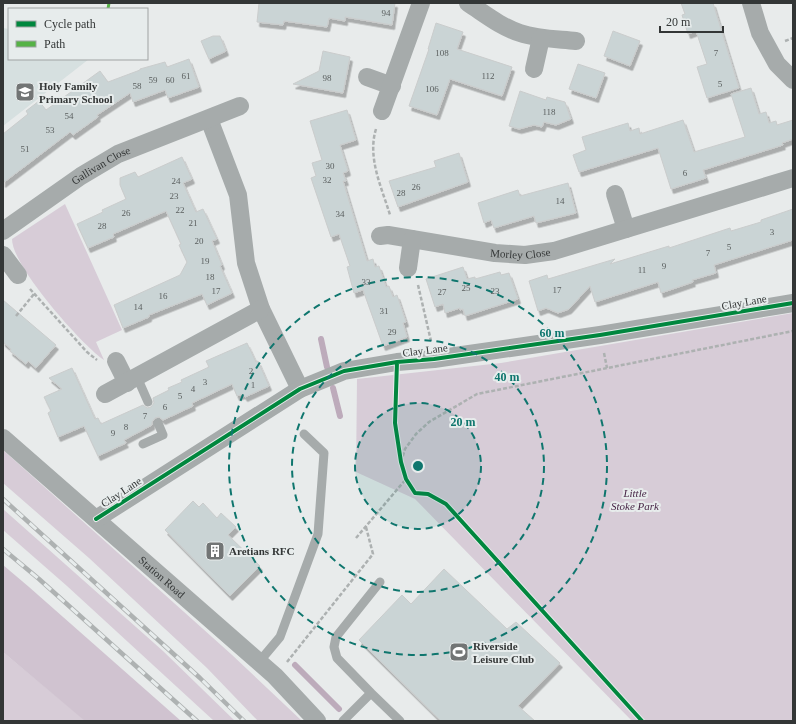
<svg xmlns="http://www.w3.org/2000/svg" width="796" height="724" font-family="'Times New Roman',serif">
  <defs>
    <filter id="shadow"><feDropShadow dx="2.5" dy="4.5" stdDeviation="0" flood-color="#0004"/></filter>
  </defs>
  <rect width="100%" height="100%" fill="#e8ebeb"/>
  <path fill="#d6e0e0" d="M3,28l6,1v30h80l-86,67z"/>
  <path fill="#d7ccd7" d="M65,204l57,126 -26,12 8,18c-23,-16 -92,-94 -92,-121z
    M793,313v408h-161l-217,-222 -59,-27 1,-93 144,-16z
    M3,450l228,204 71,67h-44l-51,-53 -118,-110 -86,-75z
    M3,509l160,142 72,70h-21l-147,-135 -64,-56z
    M3,652l83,69h-83z"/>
  <path fill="#d0c3d0" d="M3,565l26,22 152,134h-96l-82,-69z"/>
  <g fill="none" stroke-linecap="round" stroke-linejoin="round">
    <path stroke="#bdabbb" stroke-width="6" d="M321,339l6,28
      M333,388l7,28
      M295,665l44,44"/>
  </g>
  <path fill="#cad4d5" stroke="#cacccc" filter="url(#shadow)" d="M259,3h136l-3,22 -47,-8v4l-16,-3 -2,9 -43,-6 -1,4 -26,-3z
    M681,3h32l26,85 -32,10 -10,-31 10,-3 -11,-33 -8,3 -6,-19 3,-1z
    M436,23l27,9 -6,17 55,18 -10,29 -52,-17 -13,36 -28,-9 20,-57h-1z
    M613,31l27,10 -10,25 -26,-10z
    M213,36h7l6,15 -17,8 -8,-18z
    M323,51l27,6 -7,36 -50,-9 26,-13z
    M189,59l10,28 -31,11 -3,-8 -32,12 -3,-9 -33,22 1,2 -25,18 -3,-3 -67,51v-49l25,-20 -2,-3 13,-10 7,9 54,-39 8,11 32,-12v-1l25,-7 2,5z
    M578,64l27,9 -9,25 -27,-9z
    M751,88l8,26 7,-2 3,11 7,-2 1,4 16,-5v19l-11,4 1,2 -80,25 3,8 -35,11 -13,-41 -79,24 -6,-17 13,-5 -4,-13 46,-14 2,8 9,-3 1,6 43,-14 11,32 51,-15 -14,-43z
    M520,91l26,9 1,-3 18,5 6,17 -15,6 -12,-3 -2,5 -8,-2 -15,4 -10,-3z
    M347,110l9,30 -16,5 8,26 -5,2 3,8h-3l24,80 6,-2 2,8 4,-1 7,21 3,-1 4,11 4,-2 9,27 -3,1 4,14 -24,9 -20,-56 -9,3 -7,-26 3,-1 -11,-32 -8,3 -20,-59 5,-2 -4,-13 10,-3 -12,-39z
    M459,153l9,29 -70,25 -9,-26 47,-14 -2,-6z
    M182,157l10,22 -9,4 13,29 7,-3 14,30 -5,2 10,24 -2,1 12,27 -25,12 -5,-11 -53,21v2l-26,11 -9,-23 66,-30 7,-13 -8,-17 2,-1 -15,-33 -53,23 1,3 -26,11 -11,-24 26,-12 -1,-2 24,-11 -6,-14v-7l15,-6 3,5z
    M568,183l8,30 -40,10 -2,-7 -40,12 -3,-8 -7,3 -6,-20 40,-13 2,6z
    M793,209v31l-79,25 2,8 -24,7 1,2 -32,11 -3,-11 -63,20 -5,-16 -21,23 -11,4 -12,-5 -8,3 -9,-30 18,-6 1,4 67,-20 -5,5 59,-18v2l61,-20 1,3 30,-9v-2z
    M463,267l4,12 8,-2v2l25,-7 1,3 8,-2 9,26 -53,17 -2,-7 -3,1v-2l-15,5 -2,-9 -8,3 -9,-28z
    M3,300l53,45 -20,23 -8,-7 -2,3 -16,-13 1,-2 -8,-7z
    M247,343l9,19 2,-1 11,25 -24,11 -2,-3 -6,2 -5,-12 -40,19 1,3 -30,14 -4,-3 -4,1 -3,4v3l-28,15 2,3 -28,13 -14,-30 -26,11 -10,-24 3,-2 -7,-14 18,-8 -13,-11 23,-10 23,51 3,-1 3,6 42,-19 4,3 4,-1 3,-4 -1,-5 16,-8 -1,-2 14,-6 -1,-2 28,-13 -3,-6z
    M193,501l6,6 4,-4 14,15 4,-5 15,14 -8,8 32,31 -30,30 -65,-66z
    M444,569l63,60 9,-7 44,41 -42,43 17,15h-94l-82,-81 43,-45 9,9z"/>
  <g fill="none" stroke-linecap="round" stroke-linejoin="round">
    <path stroke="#adb1b1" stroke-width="2.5" stroke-dasharray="4 2" stroke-linecap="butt" d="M785,41l8,-3
      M376,129c-9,29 6,59 14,86
      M418,285l13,56
      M30,289l57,63 10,8
      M16,316l18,-22
      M604,353l3,15
      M401,462l4,-13 11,-15 13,-12 48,-28 316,-63
      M356,538l50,-59
      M287,662l86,-108 -7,-27"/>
    <path stroke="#a6abab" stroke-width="9" d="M137,377l11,25
      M143,444l20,-9 -5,-12
      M259,662l21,-25 38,-103 6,-81 -20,-19
      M371,693l29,28
      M343,721l28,-28 -34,-35 -3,-11 2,-10 44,-55"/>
    <g stroke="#a6abab" stroke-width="18">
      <path d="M468,3c17,11 33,24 52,30 18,6 37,6 56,8"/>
      <path d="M751,3l9,30 17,31 16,16"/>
      <path d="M534,69l7,-31"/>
      <path d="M367,77l25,9"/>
      <path d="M382,111l39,-108"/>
      <path d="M209,119l29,76 8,68 15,46 39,80"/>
      <path d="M615,194l11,35"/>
      <path id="s1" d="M3,231l78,-55 37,-22 122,-48"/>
      <path id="s2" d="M380,236l8,-1 107,18 30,2 29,-4 239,-73"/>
      <path d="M3,255l15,20"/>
      <path d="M408,268l4,-29"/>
      <path d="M116,361l11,22"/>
      <path d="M105,394l156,-85"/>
      <path id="s3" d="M3,438l272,238 42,45"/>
      <path d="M96,519l204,-130 44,-18 53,-9 37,-3 166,-24 193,-32"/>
    </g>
    <defs>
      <path id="rail" d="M3,499l197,179 44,43
        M3,549l36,30 158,142"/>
    </defs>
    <use href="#rail" stroke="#aeb2b2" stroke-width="4.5"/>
    <use href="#rail" stroke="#e7ecec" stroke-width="3" stroke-dasharray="9" stroke-linecap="butt"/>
    <path stroke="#56b246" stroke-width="3" stroke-dasharray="6 3" stroke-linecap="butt" d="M108,9l1,-6"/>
    <defs>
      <path id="cycleway" d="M397,362l-2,61 6,39 5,17 9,14 13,1 18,10 196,217
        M96,519l204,-130 44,-18 53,-9 37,-3 166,-24 193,-32"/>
    </defs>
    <use href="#cycleway" stroke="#e7ecec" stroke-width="6"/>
    <use href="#cycleway" stroke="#00873e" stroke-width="4"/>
  </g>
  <circle cx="418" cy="466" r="63" fill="#0f766e" fill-opacity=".12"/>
  <g fill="none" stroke="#0f766e" stroke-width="2" stroke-dasharray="7 5">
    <circle cx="418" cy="466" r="63"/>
    <circle cx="418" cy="466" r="126"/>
    <circle cx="418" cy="466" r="189"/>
  </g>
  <defs>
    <symbol id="school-square" viewBox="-11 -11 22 22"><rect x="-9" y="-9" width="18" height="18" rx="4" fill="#727575" stroke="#e7ecec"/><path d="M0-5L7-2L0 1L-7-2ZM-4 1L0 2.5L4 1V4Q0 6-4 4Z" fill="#fff"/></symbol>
    <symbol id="building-square" viewBox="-11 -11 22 22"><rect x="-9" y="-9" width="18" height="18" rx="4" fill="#727575" stroke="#e7ecec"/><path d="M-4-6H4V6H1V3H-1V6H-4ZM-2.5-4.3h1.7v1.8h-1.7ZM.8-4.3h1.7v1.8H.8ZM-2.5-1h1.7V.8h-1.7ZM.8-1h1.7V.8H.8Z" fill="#fff"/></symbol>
    <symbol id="stadium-square" viewBox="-11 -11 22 22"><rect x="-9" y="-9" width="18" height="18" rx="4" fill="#727575" stroke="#e7ecec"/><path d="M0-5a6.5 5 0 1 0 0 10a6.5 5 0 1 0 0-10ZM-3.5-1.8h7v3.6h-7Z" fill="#fff"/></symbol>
  </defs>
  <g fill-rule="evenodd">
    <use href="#school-square" x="14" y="81" width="22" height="22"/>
    <use href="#building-square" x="204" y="540" width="22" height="22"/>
    <use href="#stadium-square" x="448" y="641" width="22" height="22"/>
  </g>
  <g text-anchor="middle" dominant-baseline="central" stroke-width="4" stroke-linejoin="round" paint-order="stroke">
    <g font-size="9" fill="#5b6060">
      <text x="386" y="13">94</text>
      <text x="442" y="53">108</text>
      <text x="716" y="53">7</text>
      <text x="186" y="76">61</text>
      <text x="488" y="76">112</text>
      <text x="327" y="78">98</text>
      <text x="153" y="80">59</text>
      <text x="170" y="80">60</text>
      <text x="720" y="84">5</text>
      <text x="137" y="86">58</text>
      <text x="432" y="89">106</text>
      <text x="549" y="112">118</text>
      <text x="69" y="116">54</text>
      <text x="50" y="130">53</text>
      <text x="25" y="149">51</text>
      <text x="330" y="166">30</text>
      <text x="685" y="173">6</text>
      <text x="327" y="180">32</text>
      <text x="176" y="181">24</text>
      <text x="416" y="187">26</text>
      <text x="401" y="193">28</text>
      <text x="174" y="196">23</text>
      <text x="560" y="201">14</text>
      <text x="180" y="210">22</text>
      <text x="126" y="213">26</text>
      <text x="340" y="214">34</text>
      <text x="193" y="223">21</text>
      <text x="102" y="226">28</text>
      <text x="772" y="232">3</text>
      <text x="199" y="241">20</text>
      <text x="729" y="247">5</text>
      <text x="708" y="253">7</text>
      <text x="205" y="261">19</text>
      <text x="664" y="266">9</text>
      <text x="642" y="270">11</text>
      <text x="210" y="277">18</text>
      <text x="366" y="282">33</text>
      <text x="466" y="288">25</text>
      <text x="557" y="290">17</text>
      <text x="216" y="291">17</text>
      <text x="495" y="291">23</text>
      <text x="442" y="292">27</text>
      <text x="163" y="296">16</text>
      <text x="138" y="307">14</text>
      <text x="384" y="311">31</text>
      <text x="392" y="332">29</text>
      <text x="251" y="371">2</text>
      <text x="205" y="382">3</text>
      <text x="253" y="385">1</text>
      <text x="193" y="389">4</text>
      <text x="180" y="396">5</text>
      <text x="165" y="407">6</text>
      <text x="145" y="416">7</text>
      <text x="126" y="427">8</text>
      <text x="113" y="433">9</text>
    </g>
    <g font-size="11" font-weight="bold" fill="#333636" stroke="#e7ecec" text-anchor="start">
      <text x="39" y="86">Holy Family<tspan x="39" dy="13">Primary School</tspan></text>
      <text x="229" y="551">Aretians RFC</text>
      <text x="473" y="646">Riverside<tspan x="473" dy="13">Leisure Club</tspan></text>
    </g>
    <g font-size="11" fill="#333636" stroke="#e7ecec">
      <text stroke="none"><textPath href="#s1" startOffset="118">Gallivan Close</textPath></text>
      <text stroke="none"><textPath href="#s2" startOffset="142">Morley Close</textPath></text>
      <text transform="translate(744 302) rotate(-10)">Clay Lane</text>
      <text transform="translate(425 350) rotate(-7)">Clay Lane</text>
      <text transform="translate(121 492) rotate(-33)">Clay Lane</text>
      <text stroke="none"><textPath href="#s3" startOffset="211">Station Road</textPath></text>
    </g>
    <g font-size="11" font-style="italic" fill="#431f41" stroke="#e7ecec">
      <text x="635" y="493">Little<tspan x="635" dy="13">Stoke Park</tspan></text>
    </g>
  </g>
  <circle cx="418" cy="466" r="6" fill="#0f766e" stroke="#e7ecec" stroke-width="2"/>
  <g font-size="12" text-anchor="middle" font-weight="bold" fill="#0f766e" stroke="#e7ecec" stroke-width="4" stroke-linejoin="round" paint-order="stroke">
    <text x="552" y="337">60 m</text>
    <text x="507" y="381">40 m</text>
    <text x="463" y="426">20 m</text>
  </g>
  <rect width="796" height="724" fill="none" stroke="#333636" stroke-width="8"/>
  <rect x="8" y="8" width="140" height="52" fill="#e7ecec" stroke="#9fa3a3"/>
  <rect x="16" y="21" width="20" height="6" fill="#00873e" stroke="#9fa3a3"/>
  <text x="44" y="28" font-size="12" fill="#333636">Cycle path</text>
  <rect x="16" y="41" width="20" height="6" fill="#56b246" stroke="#9fa3a3"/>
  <text x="44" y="48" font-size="12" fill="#333636">Path</text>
  <path d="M660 26v6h63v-6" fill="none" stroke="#333636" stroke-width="2"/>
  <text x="666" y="26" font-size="12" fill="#333636" stroke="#e7ecec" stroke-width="3" paint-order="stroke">20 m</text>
</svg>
